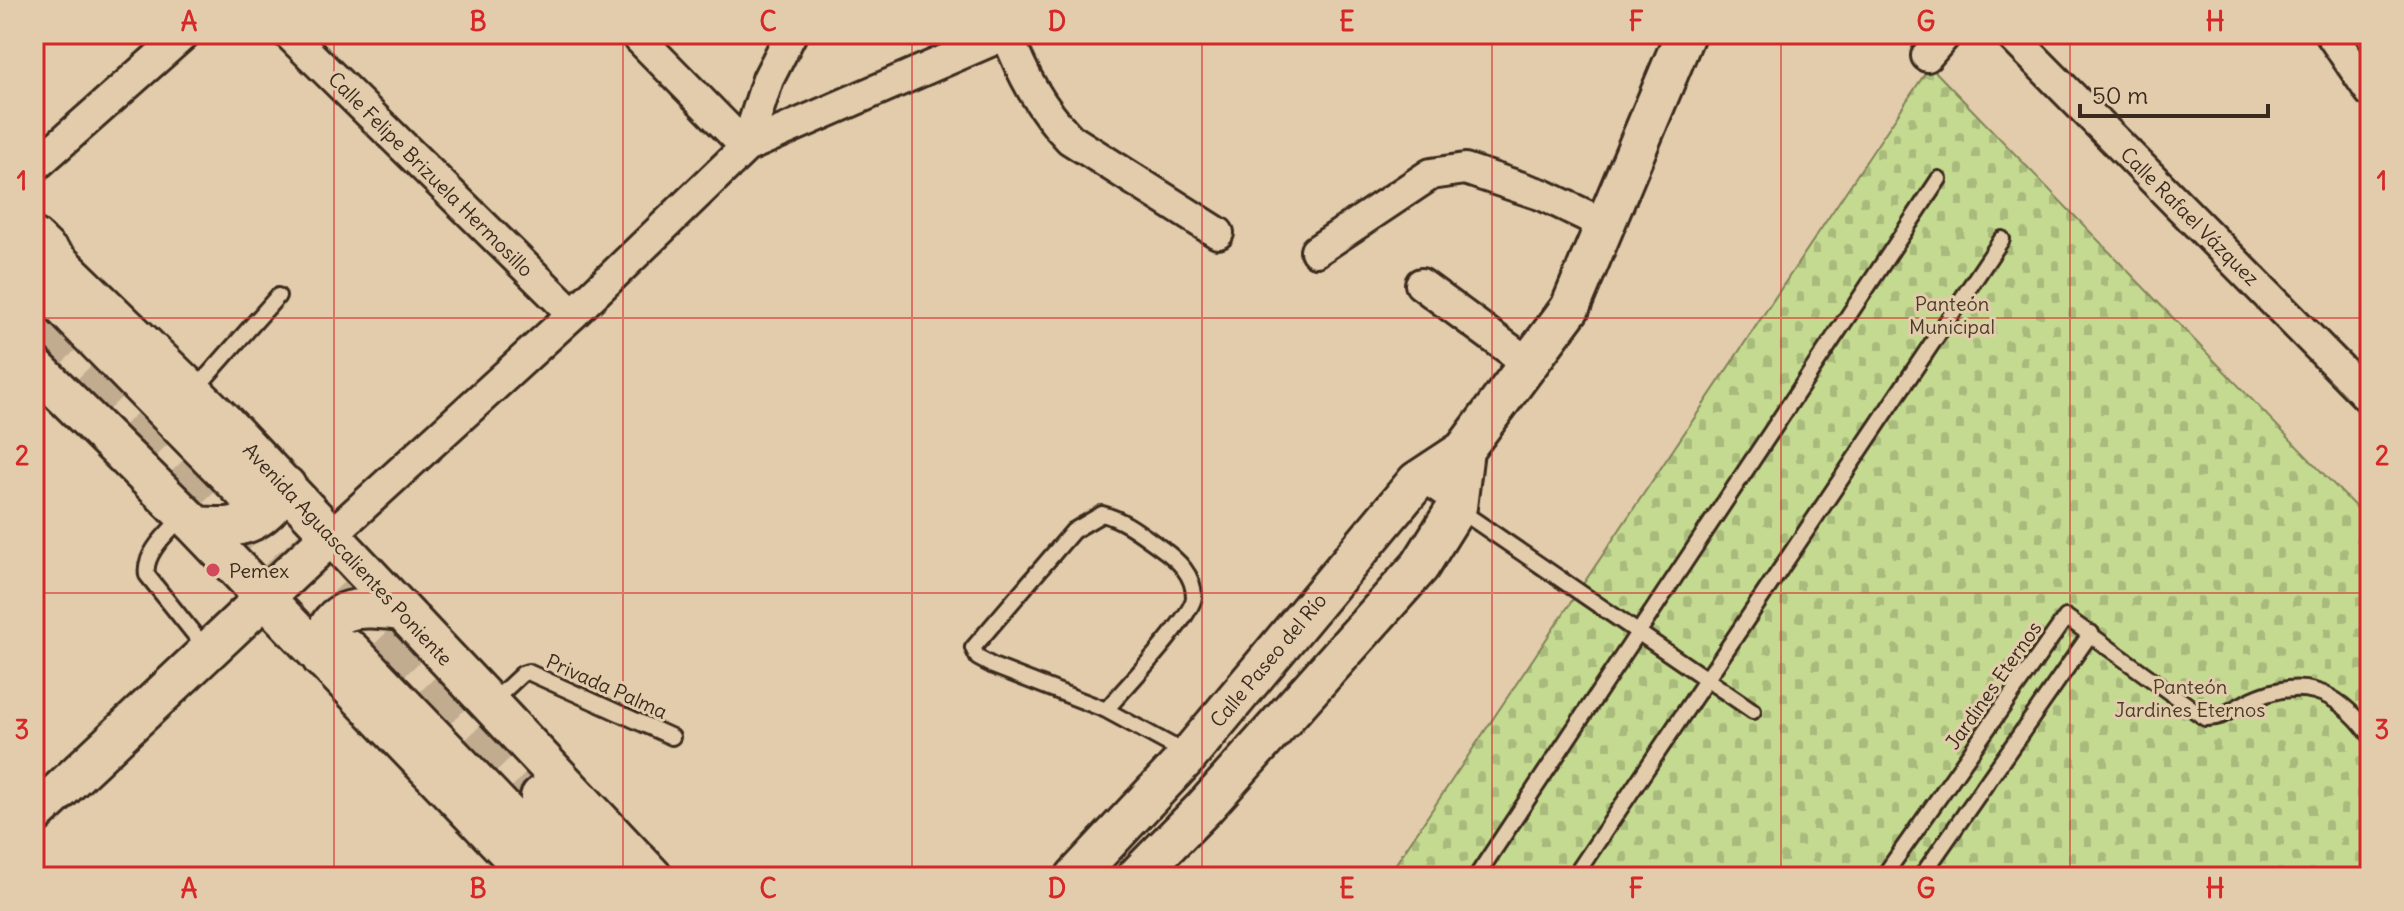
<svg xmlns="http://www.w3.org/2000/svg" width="2404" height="911" font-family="Delius,sans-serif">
  <defs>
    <pattern id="cemetery-stones" width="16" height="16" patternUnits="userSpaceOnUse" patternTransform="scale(2)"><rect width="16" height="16" fill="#c4da90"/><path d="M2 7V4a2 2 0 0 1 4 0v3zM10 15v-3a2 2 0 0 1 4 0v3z" fill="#a9bb7c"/></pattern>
  </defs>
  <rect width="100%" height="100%" fill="#e2ccac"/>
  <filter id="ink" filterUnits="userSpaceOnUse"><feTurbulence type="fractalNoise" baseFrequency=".0125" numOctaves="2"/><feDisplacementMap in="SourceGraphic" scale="16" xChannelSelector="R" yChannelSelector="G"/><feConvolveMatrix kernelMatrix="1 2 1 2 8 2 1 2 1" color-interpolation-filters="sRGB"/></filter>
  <g filter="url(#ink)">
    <path fill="url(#cemetery-stones)" stroke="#808257" stroke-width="2" d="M1930,66l440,456v355h-983z"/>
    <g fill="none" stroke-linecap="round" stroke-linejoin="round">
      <path stroke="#c1ac90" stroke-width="44" stroke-dasharray="44 22" stroke-linecap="butt" d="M34,329l315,324
        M248,491l295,307"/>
      <defs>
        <path id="service" d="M193,392l85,-96
          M1420,483l333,228
          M184,515c-14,16 -41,38 -37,60l59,74
          M492,702l30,-28 6,-2 144,65
          M1106,710c16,-19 87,-94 88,-113 0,-22 -16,-37 -33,-49 -20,-14 -36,-28 -59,-34l-29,17 -100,117 5,10 15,8 113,44 83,45
          M1476,877l463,-698
          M1574,877l428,-638
          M1883,877l183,-260 139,101c17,1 25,-8 40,-15 53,-27 90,-16 125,32
          M1921,877l170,-244"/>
        <path id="minor" d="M289,34l284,280
          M635,34l111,113 260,-113
          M1007,34c15,40 33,74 63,105l148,94
          M2010,34l360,365
          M2331,34l39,57
          M1927,56l19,-22
          M34,167l150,-133
          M1316,251l115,-77 34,-5 78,26 63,30
          M1421,284l107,79
          M329,537l244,-223 173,-167 22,-68 23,-45"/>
        <path id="tertiary" d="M34,238l189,183 430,456
          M34,366l162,160 336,351
          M196,526c46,4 64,0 90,-40
          M322,659c1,-56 35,-53 79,-48
          M34,815l295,-278
          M1075,877l114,-122 228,-274 47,-31 106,-142 115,-274
          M1136,877l68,-69 216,-242 37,-59 7,-57"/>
        <path id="primary" d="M34,273l214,218
          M349,653l215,224
          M543,798l73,79"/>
      </defs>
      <use href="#service" stroke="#3b2a1e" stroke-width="20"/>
      <use href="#minor" stroke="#3b2a1e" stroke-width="36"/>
      <use href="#tertiary" stroke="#3b2a1e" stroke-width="44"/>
      <use href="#primary" stroke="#3b2a1e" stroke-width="50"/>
      <use href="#service" stroke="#e2ccac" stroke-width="14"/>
      <use href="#minor" stroke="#e2ccac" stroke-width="30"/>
      <use href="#tertiary" stroke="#e2ccac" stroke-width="38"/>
      <use href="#primary" stroke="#e2ccac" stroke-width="44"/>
    </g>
  </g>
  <path fill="none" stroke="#d62828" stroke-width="2" stroke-opacity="0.55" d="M334,34v843M623,34v843M912,34v843M1202,34v843M1492,34v843M1781,34v843M2070,34v843M34,318h2336M34,593h2336"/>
  <circle fill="#d1495b" stroke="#e2ccac" stroke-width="3" cx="213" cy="570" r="8"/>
  <g text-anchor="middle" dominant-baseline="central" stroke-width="6" stroke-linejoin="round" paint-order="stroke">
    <g font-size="20" fill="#3b2a1e" stroke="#e2ccac">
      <text transform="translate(431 174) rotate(45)">Calle Felipe Brizuela Hermosillo</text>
      <text transform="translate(2190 216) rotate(45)">Calle Rafael Vázquez</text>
      <text transform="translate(348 554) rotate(47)">Avenida Aguascalientes Poniente</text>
      <text transform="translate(1268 660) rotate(-50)">Calle Paseo del Río</text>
      <text transform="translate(1993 685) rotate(-55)">Jardines Eternos</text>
      <text transform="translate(607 686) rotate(24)">Privada Palma</text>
    </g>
    <g font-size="20" fill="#493c29" stroke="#e2ccac">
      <text x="1952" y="303">Panteón<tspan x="1952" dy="23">Municipal</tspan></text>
      <text x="2190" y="686">Panteón<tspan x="2190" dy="23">Jardines Eternos</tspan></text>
    </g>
    <g font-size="20" fill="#3b2a1e" stroke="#e2ccac" text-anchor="start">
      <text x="229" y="570">Pemex</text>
    </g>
  </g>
  <rect width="2404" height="911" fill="none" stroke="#e2ccac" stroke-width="88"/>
  <path d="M2080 104v12h188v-12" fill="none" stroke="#3b2a1e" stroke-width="4"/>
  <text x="2092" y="104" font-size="24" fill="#3b2a1e" stroke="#e2ccac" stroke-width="6" paint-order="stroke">50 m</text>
  <rect x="44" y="44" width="2316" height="823" fill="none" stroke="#d62828" stroke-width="3"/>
  <g font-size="26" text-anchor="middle" font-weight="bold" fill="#d62828">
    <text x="189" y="31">A</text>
    <text x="478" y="31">B</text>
    <text x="768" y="31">C</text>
    <text x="1057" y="31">D</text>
    <text x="1347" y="31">E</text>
    <text x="1636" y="31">F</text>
    <text x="1926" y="31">G</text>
    <text x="2215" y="31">H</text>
    <text x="22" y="190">1</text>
    <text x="2382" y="190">1</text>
    <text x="22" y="465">2</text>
    <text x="2382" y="465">2</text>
    <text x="22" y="739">3</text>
    <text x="2382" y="739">3</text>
    <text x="189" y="898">A</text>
    <text x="478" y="898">B</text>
    <text x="768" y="898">C</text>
    <text x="1057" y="898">D</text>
    <text x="1347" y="898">E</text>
    <text x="1636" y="898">F</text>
    <text x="1926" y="898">G</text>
    <text x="2215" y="898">H</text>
  </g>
</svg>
